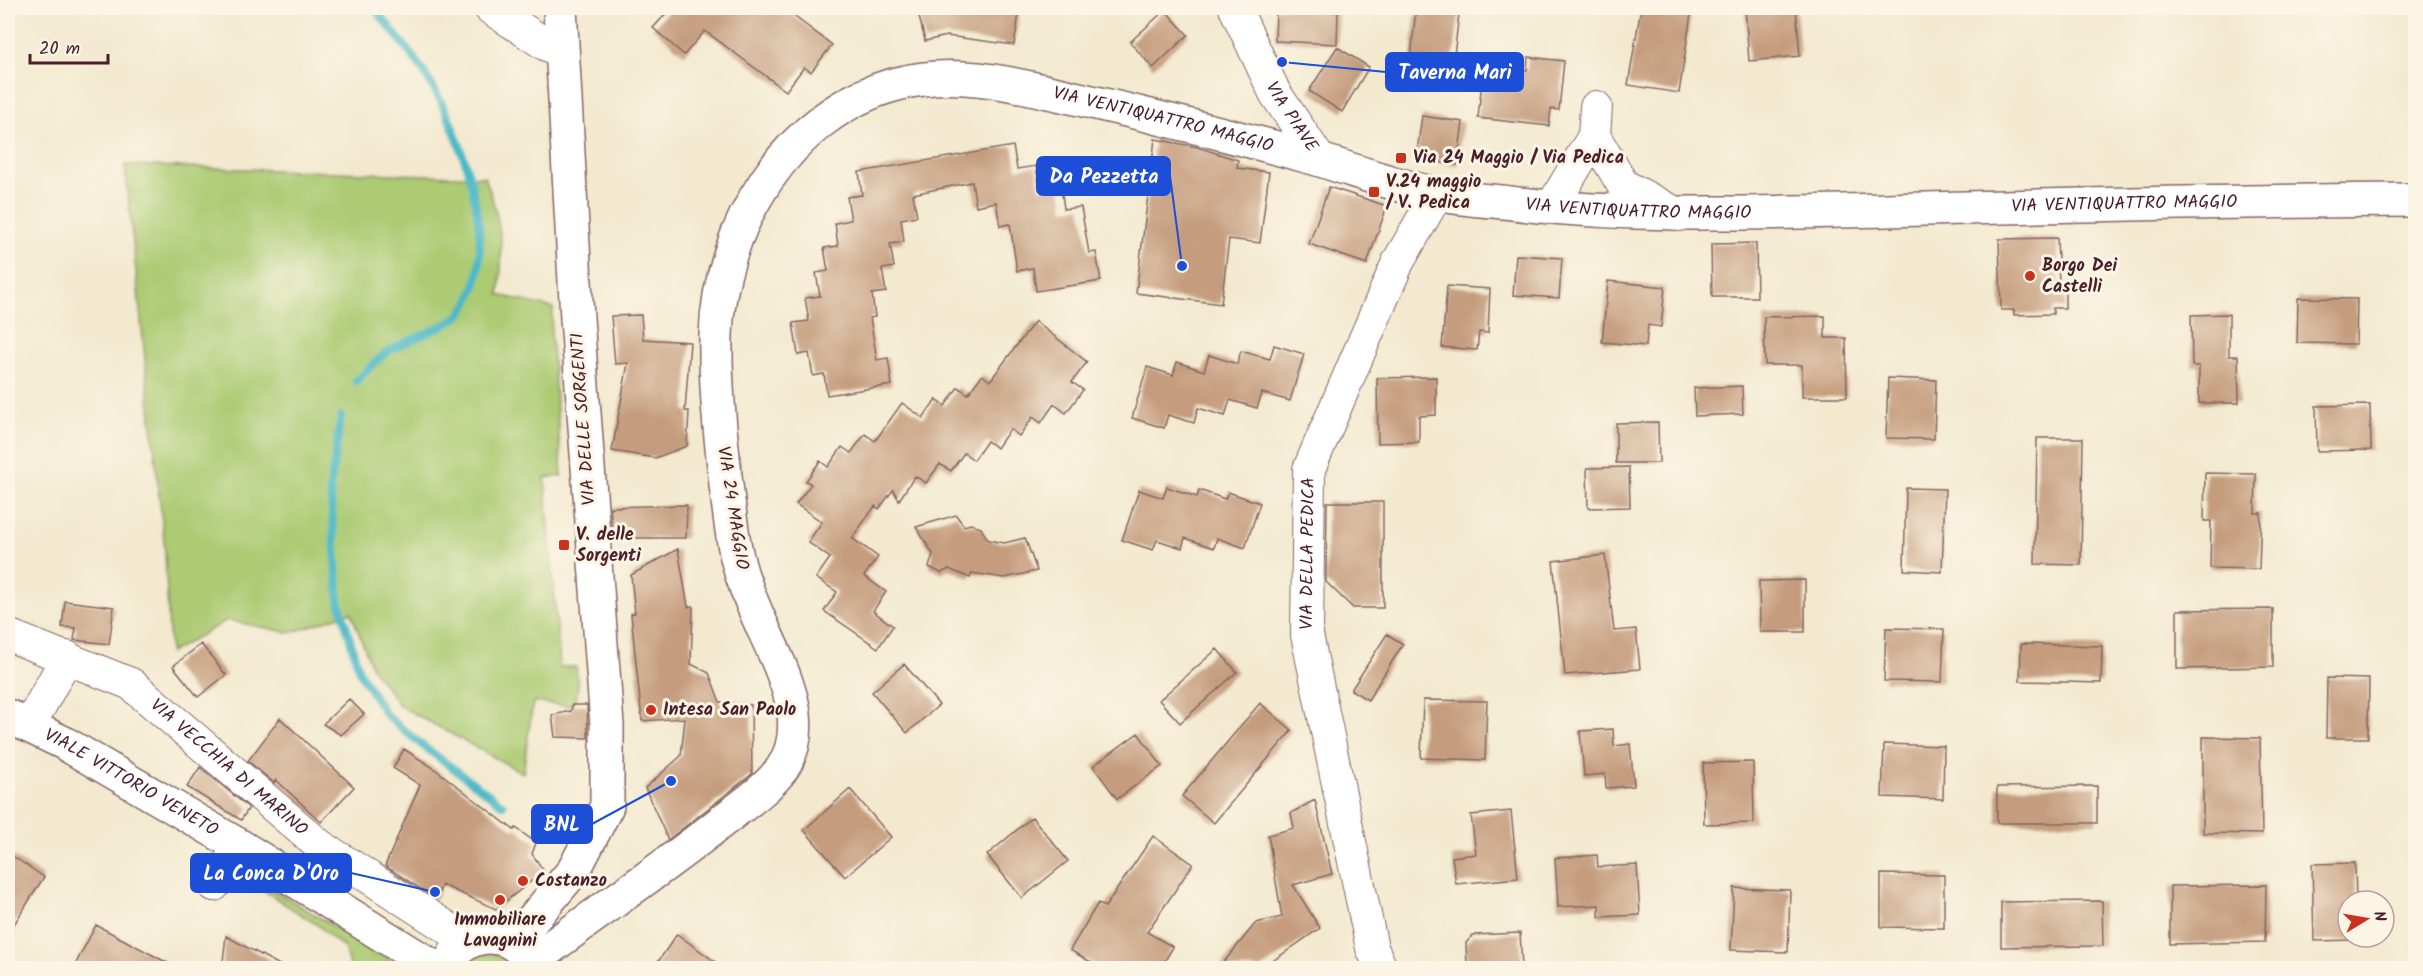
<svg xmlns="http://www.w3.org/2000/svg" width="2423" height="976" font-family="Kalam,sans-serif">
  <rect width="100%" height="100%" fill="#fcf5e5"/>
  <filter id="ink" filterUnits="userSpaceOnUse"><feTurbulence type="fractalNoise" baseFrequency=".0167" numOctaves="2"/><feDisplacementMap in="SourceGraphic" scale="12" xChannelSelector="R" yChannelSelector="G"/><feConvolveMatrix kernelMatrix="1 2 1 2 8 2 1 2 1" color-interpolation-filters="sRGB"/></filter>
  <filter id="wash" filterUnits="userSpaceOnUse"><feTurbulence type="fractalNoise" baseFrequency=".008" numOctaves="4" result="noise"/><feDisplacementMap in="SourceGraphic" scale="24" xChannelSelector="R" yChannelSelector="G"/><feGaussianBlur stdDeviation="1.35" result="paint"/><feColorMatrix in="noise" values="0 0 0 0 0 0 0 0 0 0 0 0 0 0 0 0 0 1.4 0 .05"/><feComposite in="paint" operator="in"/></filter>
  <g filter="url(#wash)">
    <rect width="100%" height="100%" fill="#f2e9cf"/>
    <path fill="#accb73" stroke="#7b754f" stroke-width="1.5" d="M125,165l360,12c17,48 19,67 14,118l54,13 -2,25 11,143 -17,2 15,189h16c1,14 6,31 -8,39l-35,-4 -10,71 -123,-67 -28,-38 -21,-56 -61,21 -63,-13 -57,33 -5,-102z
      M260,882l144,86h-53l-6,-19 -26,-23 -62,-40z
      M477,954h26l13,14h-51z"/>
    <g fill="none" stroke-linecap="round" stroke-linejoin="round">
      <path stroke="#4cb9c6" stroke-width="8" d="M356,381c10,-9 19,-20 30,-28 18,-13 63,-25 76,-41 40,-52 4,-164 -24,-216 -17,-32 -42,-61 -64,-88
        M341,416l-11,72 9,112 20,71 26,43 38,32 80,59"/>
    </g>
    <g id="blocks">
      <path fill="#c59d7e" d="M671,8h112l49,37 -21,27 -7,-5 -18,24 -81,-60 -21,24 -31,-27z
        M917,8h103l-6,37 -67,-9 -22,5z
        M1276,8h54v3l8,1 -1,32 -62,-3z
        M1641,8h51l-13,85 -51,-8z
        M1745,8h51l4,48 -51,5z
        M1416,9l43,5 -7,58 -42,-5z
        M1165,10l23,25 -35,33 -23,-26z
        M1337,47l32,20 -27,45 -33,-21z
        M1528,57l36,4 -5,49 -8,-1 -2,17 -71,-8 4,-37 11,1 1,-16 33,4z
        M1422,116l41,6 -6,43 -41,-6z
        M1155,139l42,8 41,13 -1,8 32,4 -9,71 -31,-4 -8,65 -85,-11z
        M1013,146l4,23 19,-3 4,23 21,-3 3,23 17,-2 8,46 7,-1 5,29 -65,10 -3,-23 -16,3 -7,-47 -10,2 -4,-24 -20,4 -4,-24 -59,12 4,22 -16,3 3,23 -14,2 4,23 -12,2 4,23 -14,2 3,23 -5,1 7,42 11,-2 4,27 -65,10 -3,-21 -11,2 -4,-23 -11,2 -5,-32 16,-2 -4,-23 15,-2 -4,-23 12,-2 -4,-23 14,-2 -3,-23 16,-3 -4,-23 15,-2 -3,-23z
        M1329,187l58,19 -20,58 -58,-20z
        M2057,238l2,46h6v24h-12v6l-39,1v-5h-13l-2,-71z
        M1756,243l1,54h-45l-1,-53z
        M1516,255l46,3 -3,40 -46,-3z
        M1608,281l57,6 -4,40 -13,-2 -2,21 -44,-4z
        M1447,286l43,3 -2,44 -9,-1 -2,18 -35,-3z
        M2298,298l59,1 -1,45 -59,-1z
        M2229,314v42h9l1,47h-40v-37h-7l-1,-51z
        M641,315l2,24 47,3 -5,69h4l-2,35 -32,12 -43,-7 16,-88 -13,1 -4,-48z
        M1825,316v22h21l1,59h-45v-32h-37l-1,-48z
        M1035,321l52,41 -15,20 11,8 -17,23 -12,-9 -13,19 -8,-6 -14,19 -9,-7 -13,19 -10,-7 -13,19 -10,-7 -13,18 -11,-7 -14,19 -11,-7 -16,24 -6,-10 -14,19 -4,-3 -23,32 26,19 -14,19 22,16 -13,19 20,15 -15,22 -54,-37 13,-19 -21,-14 14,-20 -22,-16 14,-20 -26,-18 15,-20 -5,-3 14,-20 8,6 14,-20 9,6 14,-19 10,7 27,-38 21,15 13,-19 9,7 13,-19 10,7 14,-19 8,6z
        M1274,345l30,9 -14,47 -28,-8 -5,15 -27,-8 -5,16 -27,-8 -4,15 -26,-8 -4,13 -32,-10 15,-51 26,8 4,-13 27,9 5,-16 28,9 4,-13 29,8z
        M1436,377v38l-17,1v26l-41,1 -1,-65z
        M1888,378l48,2 -2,59 -48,-1z
        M1742,386l1,28 -48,2 -1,-28z
        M2370,405l1,45 -54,1 -1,-45z
        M1658,422l1,41h-43v-40z
        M2037,438h46l-2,127 -46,-1z
        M1629,467l1,40 -42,1 -1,-40z
        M2205,473l51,1 -1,39h6l-2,56 -49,-1 1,-47h-7z
        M1167,487l30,10 2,-7 26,9 3,-7 32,11 -15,45 -28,-10 -3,10 -29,-10 -3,10 -25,-8 -4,10 -31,-10 17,-50 24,8z
        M1906,488l39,1 -3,83 -38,-2z
        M1327,502h56v106h-30l-27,-26z
        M687,505l-1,33h-73l-3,-31z
        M956,515l8,11 7,-2 10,4 7,12 16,3 21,-5 12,33 -33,7 -32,-5 -2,5 -21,-9 -8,4 -12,-6 4,-13 -17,-27z
        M678,549l10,58 5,-1 -2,58 18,9 11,29 31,3 1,69 -84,66 -23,-52 36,-32 4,-38 -43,3 -11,-107 4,-1 -4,-38z
        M1605,555l9,76 22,-2 4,40 -75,6 -12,-114z
        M1805,580v52h-45l-1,-51z
        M65,601l49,6 -5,37 -35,-4 2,-12 -14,-1z
        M2273,609v58l-96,2v-59z
        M1886,628l58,1 -2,53 -58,-1z
        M1387,634l16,10 -35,56 -17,-10z
        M201,644l25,31 -28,22 -25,-31z
        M2021,644l81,2 -1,37 -81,-2z
        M1217,649l20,23 -57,51 -21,-23z
        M904,664l35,41 -32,28 -35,-41z
        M2327,678l42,1 -1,59h-42z
        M349,699l15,15 -23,21 -18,-11z
        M1423,700l64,1 -2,59 -64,-2z
        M1260,703l32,27 -78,93 -32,-27z
        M572,705h15l1,33 -33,-1 -3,-22 19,-4z
        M280,718l74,69 -33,35 -45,-42 -2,3 -26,-22z
        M1613,729l1,17 16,-2 4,42 -28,2 -1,-14 -21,2 -4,-45z
        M1138,733l24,33 -45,33 -24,-33z
        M2203,737l57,1 2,96 -59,-1z
        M1884,744l60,2 -1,53 -61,-2z
        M404,749l31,20 79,61 2,-2 20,15 -4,11 12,17 -48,38 -54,-24 -6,14 -51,-33 35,-81 -27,-17z
        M1753,762l1,61 -50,1 -1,-61z
        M200,767l49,41 -8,12 -54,-33z
        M2097,786v37h-100v-36z
        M850,789l41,48 -46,40 -41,-47z
        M1315,800l17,74 -39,11 27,43 -59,41h-43l38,-46 26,-6 -14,-82 26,-7 -3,-15z
        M1511,811l7,67 -62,6 -4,-27 24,-3 -5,-39z
        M1032,817l36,44 -46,37 -35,-43z
        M1153,836l40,28 -46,68 26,15 -13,22h-58l-32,-19 28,-47 7,4z
        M8,853l36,24 -36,57z
        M1597,855l1,12 39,-2 3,50 -41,2v-12l-41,2 -3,-49z
        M2355,863l1,38h-8v36h8v3l-42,1 -2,-77z
        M1881,874l63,1v53l-63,-1z
        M2266,885l-1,57 -95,2v-58z
        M1734,888l56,2 -2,62 -57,-2z
        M2102,901l1,45 -102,1v-45z
        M96,925l83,44h-106z
        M1520,933l2,34 -46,2 -9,-6 -1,-20 7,-8z
        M677,934l48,35h-72z
        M226,936l61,33h-65z"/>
    </g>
  </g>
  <g filter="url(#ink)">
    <use href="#blocks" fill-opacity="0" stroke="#856664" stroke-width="1.5"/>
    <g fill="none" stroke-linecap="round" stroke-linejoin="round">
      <defs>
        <g id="minor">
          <path d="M490,8l55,36 17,8"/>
          <path id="s1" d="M1235,8l40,85 45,67"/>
          <path d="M1594,136l2,-29"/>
          <path d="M1551,208l43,-72 29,49 56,30"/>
          <path id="s2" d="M8,635l123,49 188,161 149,96"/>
          <path d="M29,726l38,-69"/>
          <path d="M214,885l26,-39"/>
          <path id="s3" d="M1381,968l-9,-20 -65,-313 2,-166 89,-207 39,-68"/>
        </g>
        <g id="major">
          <path id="s4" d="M8,716l56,27 176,103 195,122"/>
          <path d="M513,943l61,-73 33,-64v-81l-30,-407 -17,-310"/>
          <path id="s5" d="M529,964c63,-49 130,-92 192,-142 20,-16 44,-31 60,-52 13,-18 16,-40 12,-63 -9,-43 -34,-81 -48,-123 -11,-29 -14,-60 -18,-91 -6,-52 -12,-105 -11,-158 3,-107 72,-223 181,-251 62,-16 121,1 182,15 78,18 154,37 231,58 42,12 84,29 127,37 22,5 44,6 66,8 128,16 255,11 383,8 177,-5 353,-9 530,-10"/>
          <path d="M448,968c10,-37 61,-42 79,-9"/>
        </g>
      </defs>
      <use href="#minor" stroke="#856664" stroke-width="34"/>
      <use href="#major" stroke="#856664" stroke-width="36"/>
      <use href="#minor" stroke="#fff" stroke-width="32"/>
      <use href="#major" stroke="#fff" stroke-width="33"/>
    </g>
  </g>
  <g fill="#c8321e" stroke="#fcf5e5" stroke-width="2">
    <rect x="1395" y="152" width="12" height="12" rx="3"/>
    <rect x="1368" y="186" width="12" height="12" rx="3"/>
    <circle cx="2030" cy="276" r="6"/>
    <rect x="558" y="539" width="12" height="12" rx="3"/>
    <circle cx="651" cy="710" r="6"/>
    <circle cx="523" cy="881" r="6"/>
    <circle cx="500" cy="900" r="6"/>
  </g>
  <g text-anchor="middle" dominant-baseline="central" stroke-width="6" stroke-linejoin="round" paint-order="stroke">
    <g font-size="18" fill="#4a1f2b" stroke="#fcf5e5">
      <text stroke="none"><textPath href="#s1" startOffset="123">VIA PIAVE</textPath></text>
      <text stroke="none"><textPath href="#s5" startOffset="1370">VIA VENTIQUATTRO MAGGIO</textPath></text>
      <text stroke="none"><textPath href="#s5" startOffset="2342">VIA VENTIQUATTRO MAGGIO</textPath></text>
      <text stroke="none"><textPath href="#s5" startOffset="1856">VIA VENTIQUATTRO MAGGIO</textPath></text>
      <text transform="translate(584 419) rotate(-94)">VIA DELLE SORGENTI</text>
      <text transform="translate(732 508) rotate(81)">VIA 24 MAGGIO</text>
      <text stroke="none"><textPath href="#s3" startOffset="423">VIA DELLA PEDICA</textPath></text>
      <text stroke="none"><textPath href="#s2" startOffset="261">VIA VECCHIA DI MARINO</textPath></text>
      <text stroke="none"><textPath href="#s4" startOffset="140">VIALE VITTORIO VENETO</textPath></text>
    </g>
    <g font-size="18" font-weight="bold" fill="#4a1f2b" stroke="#fcf5e5" text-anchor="start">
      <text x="1413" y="158">Via 24 Maggio / Via Pedica</text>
      <text x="1386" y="182">V.24 maggio<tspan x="1386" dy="21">/ V. Pedica</tspan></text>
      <text x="2042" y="266">Borgo Dei<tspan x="2042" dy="21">Castelli</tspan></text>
      <text x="576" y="535">V. delle<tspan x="576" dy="21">Sorgenti</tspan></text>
      <text x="663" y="710">Intesa San Paolo</text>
      <text x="535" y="881">Costanzo</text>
      <text x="500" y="920" text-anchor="middle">Immobiliare<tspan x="500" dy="21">Lavagnini</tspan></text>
    </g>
  </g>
  <path fill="none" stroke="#1d4ed8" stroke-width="2" d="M1282 62L1386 72M1182 266L1170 176M671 781L592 824M435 892L351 873"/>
  <g fill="#1d4ed8" stroke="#fcf5e5" stroke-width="2">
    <circle cx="1282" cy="62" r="6"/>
    <circle cx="1182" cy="266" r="6"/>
    <circle cx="671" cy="781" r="6"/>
    <circle cx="435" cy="892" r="6"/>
  </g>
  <g fill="#1d4ed8" stroke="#1d4ed8" stroke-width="2">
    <rect x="1386" y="53" width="137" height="38" rx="6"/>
    <rect x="1037" y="157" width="133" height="38" rx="6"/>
    <rect x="532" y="805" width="60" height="38" rx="6"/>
    <rect x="191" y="854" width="160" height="38" rx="6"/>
  </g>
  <g font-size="20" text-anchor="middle" font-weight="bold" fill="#fff">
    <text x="1455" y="79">Taverna Mari</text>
    <text x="1104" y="183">Da Pezzetta</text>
    <text x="562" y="831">BNL</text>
    <text x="271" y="880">La Conca D'Oro</text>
  </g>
  <rect width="2423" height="976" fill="none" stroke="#fcf5e5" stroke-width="30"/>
  <g transform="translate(2366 919) rotate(79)"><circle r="28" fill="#fcf5e5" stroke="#b59f9b" stroke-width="1.5"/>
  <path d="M0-4.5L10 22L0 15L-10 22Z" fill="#c8321e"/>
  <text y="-9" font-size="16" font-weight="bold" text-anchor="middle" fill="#4a1f2b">N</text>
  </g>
  <path d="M30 54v9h78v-9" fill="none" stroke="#4a1f2b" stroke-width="3"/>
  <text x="39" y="54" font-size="18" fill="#4a1f2b" stroke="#fcf5e5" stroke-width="4.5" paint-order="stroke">20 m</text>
</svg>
